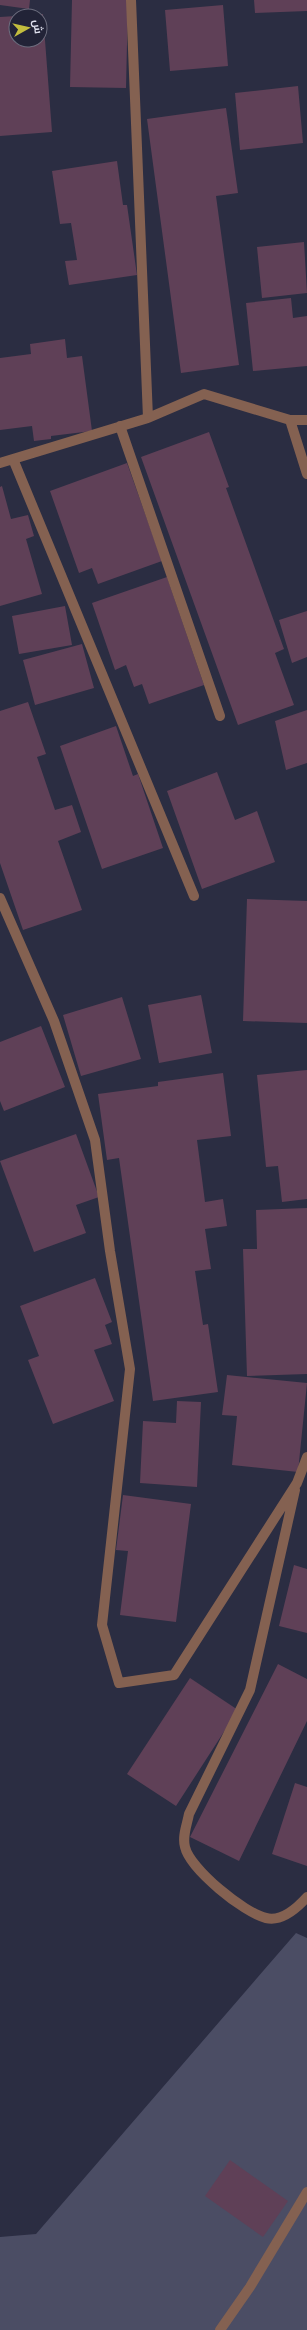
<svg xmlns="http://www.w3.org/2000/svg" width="307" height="2330" font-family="Jost,Cairo,sans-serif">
  <rect width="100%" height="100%" fill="#2b2d42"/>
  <path fill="#4b4d64" d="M296,1933l11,5v392h-307v-93l36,-3z"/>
  <path fill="#5f4057" d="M0,0h30l-1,9 -29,-4z
    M72,0h56l-2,88 -56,-1z
    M254,0h53v11l-52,2z
    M223,5l5,61 -58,5 -5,-61z
    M43,14l9,118 -52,4v-119l16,-1v24h24v-24l-12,-1z
    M298,86l5,57 -63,7 -5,-57z
    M226,108l12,85 -22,3 23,169 -58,8 -34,-254z
    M117,161l6,44h4l10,70 -68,10 -4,-24 12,-1 -6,-37 -11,1 -8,-53z
    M304,242l3,51 -45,5 -5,-51z
    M291,298l2,20 14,-2v50l-54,5 -7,-68z
    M65,339l2,19 15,-2 10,75 -41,5v3l-17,2 -2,-15 -32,4v-72l31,-4 -1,-10z
    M209,432l20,55 -3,1 58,161 -9,4 19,52 -56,20 -97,-268z
    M127,463l35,98 -64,23 -6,-16 -13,5 -29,-82z
    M2,486l9,33 17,-4 6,21 -8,3 16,55 -42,12v-119z
    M167,577l37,108 -55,19 -7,-20 -8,3 -8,-22 -11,5 -23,-67z
    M65,606l7,39 -53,9 -7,-38z
    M307,611v46l-15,6 -13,-43z
    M82,644l12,44 -59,17 -12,-45z
    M28,702l18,52 -9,3 18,53 17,-5 9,27 -23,9 24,69 -59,20 -23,-67v-152z
    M307,710v53l-21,7 -11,-49z
    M116,726l17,50 5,-2 25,74 -61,21 -42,-123z
    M217,772l18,48 22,-9 18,51 -73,27 -35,-98z
    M247,899l60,2v122l-64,-2z
    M201,995l11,58 -53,10 -11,-58z
    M122,997l19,62 -60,17 -18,-61z
    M41,1026l24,61 -61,24 -4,-10v-59z
    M307,1070v129l-25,3 -4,-36 -12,1 -9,-92z
    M223,1073l8,63 -34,4 8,62 18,-3 4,27 -22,3 6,40 -16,2 8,54 5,-1 10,68 -65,9 -34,-243 -12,2 -9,-66 60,-8v-4z
    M76,1134l23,63 -23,8 10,28 -52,19 -34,-91z
    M307,1208v166l-60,2 -4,-127h14l-1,-39z
    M95,1278l17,44 -7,3 7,19 -18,6 20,51 -61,23 -25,-64 11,-4 -19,-50z
    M227,1375l80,8 -9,89 -66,-7 5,-49 -15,-1z
    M177,1401l24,1 -4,85 -57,-4 3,-62 33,2z
    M123,1495l68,9 -15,118 -56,-7 8,-64 -12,-1z
    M294,1565l13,4v64l-28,-7z
    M278,1664l29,15v42l-68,140 -49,-24z
    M190,1678l48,32 -62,96 -49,-32z
    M295,1783l12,4v79l-35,-12z
    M230,2160l58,41 -25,36 -58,-41z"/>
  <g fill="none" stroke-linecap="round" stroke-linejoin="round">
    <path stroke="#846151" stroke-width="10" d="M148,418l56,-24 86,26h17
      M290,420l17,54
      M120,426l100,290
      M13,459l181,437
      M0,463l148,-45 -17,-418
      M0,898l54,123 41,119 15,111 20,118 -28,256 17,58 55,-8 123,-192 10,-26
      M295,1490l-45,200 -61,124c-2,11 -7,22 -4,33 5,22 59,66 81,71 16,4 32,-11 41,-21
      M220,2330l30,-43 57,-95"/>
  </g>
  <g transform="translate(28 28) rotate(82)"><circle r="19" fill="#222337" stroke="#6d6e7f"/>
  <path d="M0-3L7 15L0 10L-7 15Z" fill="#c3bd3e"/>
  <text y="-6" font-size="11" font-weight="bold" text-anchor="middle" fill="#dddeec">ش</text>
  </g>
</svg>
